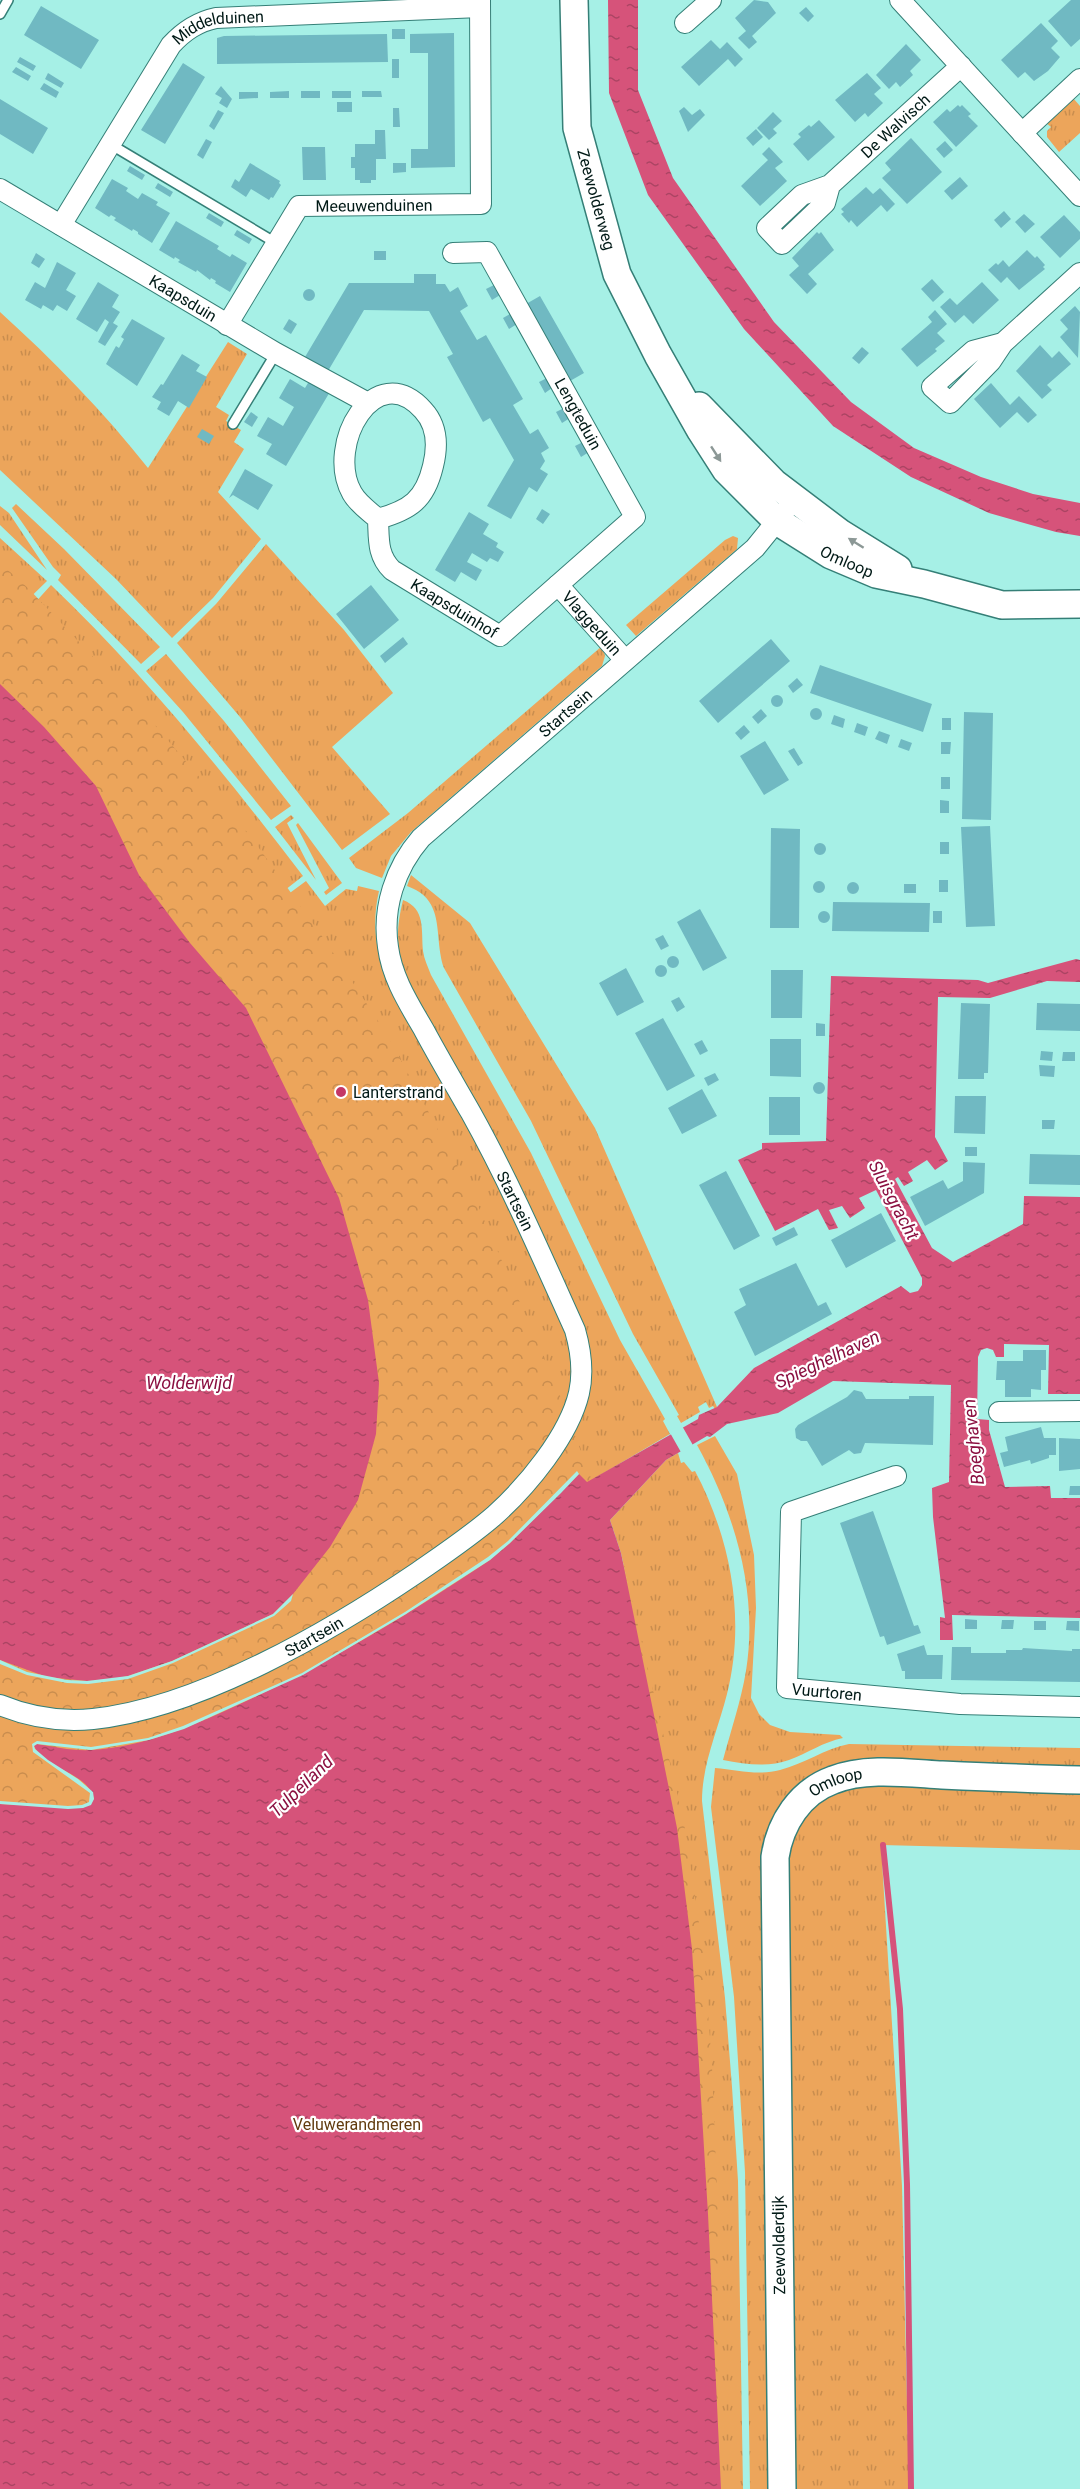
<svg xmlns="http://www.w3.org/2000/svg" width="1080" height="2489" font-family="Roboto,sans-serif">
  <defs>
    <pattern id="grass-tufts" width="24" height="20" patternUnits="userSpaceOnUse" patternTransform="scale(1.5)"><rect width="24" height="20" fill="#eca55b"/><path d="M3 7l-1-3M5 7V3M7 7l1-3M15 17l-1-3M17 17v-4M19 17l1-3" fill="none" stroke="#c98d4e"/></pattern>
    <pattern id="park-crowns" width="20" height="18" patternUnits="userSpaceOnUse" patternTransform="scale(1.5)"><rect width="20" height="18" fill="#eca55b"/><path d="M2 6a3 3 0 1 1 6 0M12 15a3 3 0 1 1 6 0" fill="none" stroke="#c98d4e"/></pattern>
    <pattern id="water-ripples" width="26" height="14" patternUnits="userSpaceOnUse" patternTransform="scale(1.5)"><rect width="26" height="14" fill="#d6537a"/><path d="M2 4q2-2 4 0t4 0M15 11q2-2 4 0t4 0" fill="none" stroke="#ab4463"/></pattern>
  </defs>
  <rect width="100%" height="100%" fill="#a6f0e6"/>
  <path fill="url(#grass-tufts)" d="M1073,98l7,8v27l-21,19 -12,-15v-6l4,-4 -5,-4z
    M0,312c53,48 103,99 148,156l80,-126 19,12 -31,53 13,8 -3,6 15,9 -7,12 10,7 -26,43 43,47 -48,59 -41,40 -56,-59 -116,-109z
    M16,504l48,45 96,98 -19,17 -83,-84 3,-5 -8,-8 -41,-59z
    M0,506l9,7 38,57 -47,-45z
    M733,536l5,2 -1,11 -101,87 -10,-11 99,-85z
    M0,538l47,43 -40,39 -7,-10z
    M266,544l78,86 49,63 -61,54 58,67 -48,36 -102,-133 -63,-74 39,-39z
    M51,585c93,89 174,189 252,291l-45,35 -244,-285z
    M602,646l3,10 -3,10 -191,166 -20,24 -9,22 -26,-10 -7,-10 59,-45z
    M166,654l58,67 67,85 -20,14 -88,-108 -37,-41z
    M291,815l3,3 -7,5 29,57 -41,-53z
    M298,823l44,60 -16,12 -2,-3 5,-4 -33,-63z
    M411,875l59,48 125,205 122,279 -2,2 -2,-3 -4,2 -3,-6 -8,5 2,5 -19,11 -4,-7 2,-1 -46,-81 -102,-213 -87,-153c-11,-32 3,-68 -37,-82z
    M306,881l19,25 21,-17 11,2 1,-5 21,5c-17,74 28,124 62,184 36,65 68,132 99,200 13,27 32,58 34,89 0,17 -5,32 -11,48l-563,260 260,-757z
    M403,900c23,9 18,30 20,51 1,8 5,16 8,24l100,178 89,187 45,79 -2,2 7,13 -381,224 301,-274 -184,-403c-9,-32 -11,-48 -3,-81z
    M715,1436l22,38 17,81 2,53 -5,90 8,16 11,11 20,7 50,3 3,3c-20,4 -35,15 -54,22 -22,8 -44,4 -66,0 8,-30 18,-59 23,-89 13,-81 -13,-161 -49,-226z
    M678,1453l3,10 3,-1 8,10 3,-1c36,68 51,148 32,223 -9,36 -25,70 -25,107l23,197 7,89 6,94 5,308h-22l-75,-820 -25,-116 -11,-33 56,-60z
    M849,1744l231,4v22l-244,-4c-37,11 -62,35 -70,74l5,649h-21l-5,-317 -11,-175 -23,-190 4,-39c22,2 44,8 65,2 24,-6 44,-21 69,-26z
    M874,1785l206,6v59l-199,-5 21,341 7,303h-116l-6,-636c14,-47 39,-66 87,-68z"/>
  <path fill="url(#park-crowns)" d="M0,563l28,25 102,108 124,145 70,98 64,97 88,165 83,192 65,173 60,257 20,134 8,110 6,148 3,274h-721z"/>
  <path fill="url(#water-ripples)" d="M608,0h30v90l35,88 101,144 77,80 63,46 67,29 52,17 47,9v33l-24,-4 -67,-19 -78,-36 -78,-51 -89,-97 -96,-134 -39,-102z
    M0,684l44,43 52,59 43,89 51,68 56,65 93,190 29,102 11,83 -3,51 -18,66 -28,47 -37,47 -20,20 -101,47 -44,15 -20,4 -21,1 -40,-4 -47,-17z
    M1076,959l4,1v22l-33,-1 -57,17 -52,-1 -3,140 13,24 -13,9 -8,-10 -19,12 5,9 -9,5 -6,-9 -3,2 37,69 21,14 70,-38 1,-28 56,1v197h-32l1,-49 -45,-1v13h-8l-3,-7 -6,-2 -6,2 -3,7 -1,62 12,1v10l16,57 45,-1 1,12h29v120l-128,-3 1,25h-13v-23l5,1 -12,-101 -1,-29 17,-6 2,-97 -118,-4 -55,32 -51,11 -17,13 -3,-1 -41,24 -56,60 11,33 56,275 15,121 16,265 13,275h-721v-685l83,4 11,-9c-6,-27 -49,-29 -60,-53l3,-2c17,3 36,7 54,6 53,-3 104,-25 151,-47 87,-40 169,-90 248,-143l20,-17 69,-69 8,8 111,-63 1,-4 18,-8 37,-39 147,-82 9,7 8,-2 4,-6v-7l-46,-88 -17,8 6,10 -15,10 -8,-12 -13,4 9,18 -9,2 -11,-21 -43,22 -37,-71 24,-11v-6l64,-2 5,-165 147,4 10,3z"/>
  <path fill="#a6f0e6" d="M681,1424l13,23 -12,7 -13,-23z
    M577,1471l2,3 -18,19 -51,50 -20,17 -84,54 -103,61 -119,54 -35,11 -58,10 -54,-6 -3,2 1,3 13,11 30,19 15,13 1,7 -3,6 -8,3 -15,1 -68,-5v-3l68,5 14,-1 7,-3 1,-9 -57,-41 -1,-8 5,-3 54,6 57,-9 35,-12 119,-53 103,-61 83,-55 20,-16z
    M293,1594l-2,7 -17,15 -101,47 -45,16 -40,5 -21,-1 -40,-8 -27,-11v-4l27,12 40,8 20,1 41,-5 44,-15 101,-47z"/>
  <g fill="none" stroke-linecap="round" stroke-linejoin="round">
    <path stroke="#d6537a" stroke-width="6" d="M883,1845l17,164 7,175 4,305"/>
  </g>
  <path fill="#70b9c2" d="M754,0l14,2 8,11 -24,23 5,6 -8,7 -11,-11 8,-7 -11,-13z
    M1071,0h9v39l-9,8 -23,-26z
    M41,6l58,34 -18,29 -57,-34z
    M806,7l8,9 -6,6 -9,-9z
    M1041,23l17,18 -7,7 9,9 -12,14 -14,10 -9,-9 -7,6 -17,-18z
    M392,29h13v10h-13z
    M454,33l1,134 -44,1v-19h17v-96h-18v-19z
    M387,34l1,28 -171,2v-26l7,-2z
    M711,40l9,9 7,-7 16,17 -8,8 -7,-8 -29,27 -18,-19z
    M906,44l15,16 -11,11 3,4 -13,12 -4,-5 -7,7 -13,-14z
    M20,57l16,9 -3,5 -16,-9z
    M392,59h7v19h-7z
    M183,63l22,14 -40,67 -24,-14z
    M16,67l15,9 -3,5 -16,-9z
    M48,73l16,10 -3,5 -16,-9z
    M867,73l14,15 -7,6 9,9 -15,14 -3,-4 -10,9 -20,-22z
    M44,83l15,9 -3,6 -16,-9z
    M221,86l11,13 -5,9 -8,-5 3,-5 -7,-4z
    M289,91v7h-19v-6z
    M301,91h19v7h-19z
    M332,91h19v7h-19z
    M362,91h19l1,6h-20z
    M239,92h19v6l-19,1z
    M0,99l48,29 -15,26 -33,-20z
    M337,102h15v10h-15z
    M958,105l2,2 2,-2 9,9 -3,2 10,10 -22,21 -23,-25 14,-13 3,3z
    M684,107l8,8 8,-6 5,6 -17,17 -9,-21z
    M393,108h6l1,19h-7z
    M218,110l6,3 -10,17 -5,-4z
    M773,112l9,9 -9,8 4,4 -8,7 -12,-12z
    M819,120l16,17 -27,24 -15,-17 8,-7 -3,-3 11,-9 2,2z
    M756,129l7,8 -10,9 -7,-8z
    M375,130h10l1,29h-10v21h-5v3h-11v-3h-5v-12h-4v-11h4v-13h20z
    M911,138l31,34 -35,32 -25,-26 9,-8 -6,-7z
    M206,139l6,3 -9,17 -6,-4z
    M945,141l8,9 -9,8 -8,-9z
    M302,147h23l1,33h-23z
    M769,147l14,15 -8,6 12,13 -27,25 -19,-20 27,-26 -6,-6z
    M250,163l30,18 -1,2 2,2 -8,13 -2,-1 -2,3 -18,-11 -5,8 -15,-10 4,-8 4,3z
    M393,163h13v9l-13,1z
    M130,166l15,9 -3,5 -15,-9z
    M960,177l8,9 -16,14 -8,-9z
    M112,179l16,9 -2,3 12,8 4,-6 16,9 -2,3 14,8 -18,30 -14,-9v-2l-5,-3 -1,2 -18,-11 2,-2 -5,-3 -2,2 -14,-9z
    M158,183l15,9 -3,5 -15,-9z
    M866,187l7,7 7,-6 15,16 -8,8 -6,-7 -24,22 -6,-7 -2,3 -8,-9 3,-2 -3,-3z
    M1004,211l7,8 -10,9 -7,-8z
    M209,213l15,9 -3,5 -15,-9z
    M1024,214l11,10 -10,9 -10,-11z
    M1064,215l16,17v7l-20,19 -20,-21z
    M176,221l43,25 -2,3 13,8 2,-3 15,9 -17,29 -15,-9 1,-2 -5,-3 -1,2 -13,-10 -1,2 -18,-10 2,-2 -5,-3 -1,2 -15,-9z
    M237,230l15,9 -3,5 -15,-9z
    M817,232l2,2 2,-2 13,18 -26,24 9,10 -10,10 -18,-19 10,-9 -7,-8z
    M1027,250l8,8 2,-2 8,9 -2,2 2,2 -26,21 -12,-13 -6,6 -13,-13 8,-7 2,2 5,-5 6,7z
    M374,251h12v9h-12z
    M36,253l9,6 -6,9 -8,-5z
    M57,262l19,11 -10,17 10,6 -9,15 -10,-6 -4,6 -10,-6 -2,4 -16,-9 10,-18 10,6z
    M414,274h22v10h9l5,8 8,-5 10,19 -8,5 17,29 9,-5 37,64 -10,6 17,29 8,-5 11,19 -8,5 4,8 -5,8 8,5 -11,18 -8,-5 -18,32 -24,-13 27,-46 -24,-42 -7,4 -36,-65 6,-3 -24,-43 -65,-1 -36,61 -23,-14 44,-74h65z
    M932,279l12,13 -11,10 -12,-13z
    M98,282l21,13 -7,12 8,5 -7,11 5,3 -13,20 -7,-4 11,-20 -4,-3 -8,13 -21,-13z
    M982,282l17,18 -26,24 -9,-9 -9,8 -15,-16 10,-9 7,7z
    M494,285l6,10 -8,5 -6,-11z
    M303 295a6 6 0 1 1 12 0a6 6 0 1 1-12 0Z
    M540,296l44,77 -14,8 -44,-77z
    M1075,306l5,6 -2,46 -18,-21 8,-8 -8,-9z
    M935,310l12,14 -10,9 8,8 -10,8 2,2 -20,16 -16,-18 31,-27 -4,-5z
    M510,314l7,10 -8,5 -6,-11z
    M132,319l33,19 -28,48 -31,-22 10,-18 3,2 5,-9 -3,-2z
    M289,319l8,5 -6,10 -8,-5z
    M1040,345l12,13 7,-7 12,13 -24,21 5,5 -10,9 -26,-28z
    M862,347l7,6 -10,11 -7,-6z
    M182,354l18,11 -4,6 11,6 -18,31 -11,-7 -9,15 -12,-7 4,-7 -9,-5 9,-13 2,1z
    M311,378l20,12 -45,76 -20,-12 6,-10 -15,-8 11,-19 15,9 11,-19 -15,-9 11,-19 15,9z
    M547,378l5,10 -7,5 -6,-11z
    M991,383l19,22 9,-9 18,19 -9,8 -11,-11 -17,16 -26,-29z
    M564,408l6,10 -8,5 -6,-11z
    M251,412l7,5 -6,10 -8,-5z
    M202,429l12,7 -5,8 -12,-7z
    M583,442l6,10 -8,5 -6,-11z
    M245,469l28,16 -15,25 -25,-15 -4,3z
    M542,509l8,5 -7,10 -7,-5z
    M469,512l20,12 -6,10 15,9 -2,4 8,5 -6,10 -8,-4 -3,4 -15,-9 -5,9 15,8 -6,11 -15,-9 -6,10 -20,-12z
    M371,585l28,35 -35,29 -28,-35z
    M403,637l5,7 -23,19 -5,-7z
    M771,639l19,22 -72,62 -19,-22z
    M820,665l112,39 -9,28 -113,-39z
    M797,678l6,7 -10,8 -5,-7z
    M771 701a6 6 0 1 1 12 0a6 6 0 1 1-12 0Z
    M810 714a6 6 0 1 1 12 0a6 6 0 1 1-12 0Z
    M761,709l6,7 -9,8 -6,-7z
    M964,712l29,1 -2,107 -29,-1z
    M834,715l11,4 -2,9 -12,-4z
    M942,718h9v12h-9z
    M857,723l11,4 -3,9 -11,-4z
    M744,725l6,7 -9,8 -6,-7z
    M879,731l11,4 -3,9 -12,-5z
    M901,739l11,4 -3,8 -11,-4z
    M765,741l24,39 -25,15 -24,-39z
    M941,742h10l-1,12h-9z
    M794,748l9,15 -5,3 -10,-15z
    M941,777h9v12h-9z
    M940,800l9,1v12h-9z
    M990,826l5,100 -29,1 -5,-100z
    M771,828l29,1 -1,99h-29z
    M940,842h9v12h-9z
    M814 849a6 6 0 1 1 12 0a6 6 0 1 1-12 0Z
    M939,880h9v12h-9z
    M813 887a6 6 0 1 1 12 0a6 6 0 1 1-12 0Z
    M847 888a6 6 0 1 1 12 0a6 6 0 1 1-12 0Z
    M904,884h12v9h-12z
    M833,902l97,1 -1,29 -97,-1z
    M700,909l27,49 -24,13 -26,-49z
    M933,911h9v12h-9z
    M818 917a6 6 0 1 1 12 0a6 6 0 1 1-12 0Z
    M663,935l6,11 -8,4 -6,-11z
    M667 962a6 6 0 1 1 12 0a6 6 0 1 1-12 0Z
    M655 971a6 6 0 1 1 12 0a6 6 0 1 1-12 0Z
    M626,968l18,34 -27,14 -18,-33z
    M771,970h32l-1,48h-31z
    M679,997l6,10 -8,5 -6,-11z
    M961,1003l29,1 -2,69h-4v6h-26z
    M1037,1003l43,1v27l-44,-1z
    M663,1018l32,58 -28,15 -32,-58z
    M816,1023l9,1v12h-9z
    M770,1039h31v38l-31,-1z
    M702,1040l6,11 -8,4 -6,-11z
    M1041,1051l12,1 -1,9 -12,-1z
    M1063,1052h12v9h-13z
    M1039,1065l16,1 -1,11 -14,-1z
    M715,1073l4,7 -11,6 -4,-8z
    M813 1088a6 6 0 1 1 12 0a6 6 0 1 1-12 0Z
    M702,1089l15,27 -35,18 -14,-26z
    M955,1096h31l-1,38 -31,-1z
    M769,1097h31v38h-31z
    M1042,1120h13l-1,9h-12z
    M965,1147h12v9h-12z
    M1030,1154l50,1v30l-51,-1z
    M963,1162l22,1 -1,30 -59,33 -15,-29 33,-17 5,9 15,-8z
    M726,1171l34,65 -26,14 -35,-65z
    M881,1213l15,28 -50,27 -15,-28z
    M794,1227l4,8 -22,11 -4,-8z
    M796,1263l22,43 8,-4 6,12 -77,42 -21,-44 12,-7 -7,-16z
    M1023,1350h23v20h-5v20l-10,-1v8h-26v-17h-9l1,-19h26z
    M854,1390l8,2 4,7h43v-3h25l-1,49 -68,-2 -4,10 -7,1 -5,-4 -27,16 -15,-25h-6l-5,-3 -1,-9 3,-4 49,-28z
    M1041,1427l3,11h12v17h-7v3l-18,6 -1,-4 -26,7 -4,-14 8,-2 -3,-14z
    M1059,1438l21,1v30l-21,2z
    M1070,1486h10v9h-11z
    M873,1511l41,115 4,-1 3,8 -34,12 -3,-9 -4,1 -40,-114z
    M965,1619l12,1v9h-12z
    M1002,1620h12l-1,9h-12z
    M1034,1621h12v9h-12z
    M1067,1621h12v10l-13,-1z
    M924,1645l3,10h16l-1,24h-37v-8h-3l-5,-17z
    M952,1647h19v6h35v-3h16l1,-2 49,3v-2h8v33l-129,-2z"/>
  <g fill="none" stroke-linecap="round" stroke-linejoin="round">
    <defs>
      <path id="lane" d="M0,14l8,-14
        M110,144l166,99
        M233,424l43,-71"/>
      <g id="street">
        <path d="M900,0l180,196"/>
        <path d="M685,23l26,-23"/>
        <path d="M1022,133l58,-54"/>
        <path id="s1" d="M830,185l-5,18 -43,41 -15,-16 35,-33 28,-10 131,-119"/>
        <path id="s2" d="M0,189l276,164 92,50"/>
        <path id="s3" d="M61,225l110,-180c13,-14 26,-23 45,-27l264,-11"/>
        <path id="s4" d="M227,325l72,-119 182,-2 -1,-204"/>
        <path d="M1003,343l-30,8 -41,36 18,16 41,-42 12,-18 77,-70"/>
        <path id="s5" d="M378,519c32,-9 47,-19 55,-53 5,-20 4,-41 -10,-56 -48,-53 -98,35 -71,83 6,11 17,18 26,26 1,20 -1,36 14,51l108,66 135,-119 -148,-265 -34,1"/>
        <path id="s6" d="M558,585l67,75"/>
        <path d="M999,1412l81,-1"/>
        <path id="s7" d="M896,1476l-105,36 -4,176 173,16 120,3"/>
        <path id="s8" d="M0,1705c29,12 62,17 93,14 106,-11 238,-88 325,-147 26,-18 53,-36 77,-57 32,-29 74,-79 84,-122 5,-22 2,-42 -4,-63 -33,-73 -65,-147 -104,-217 -16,-28 -32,-55 -47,-83 -15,-26 -32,-52 -36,-83 -6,-39 7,-79 33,-109l334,-290 30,-37"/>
      </g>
      <g id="secondary">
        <path id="s9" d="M574,0l3,128 40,146 41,81 43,76 25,39 51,51 54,34 45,19 48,10 78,21 78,-1"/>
        <path d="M699,406l75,77 66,50 58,36"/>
        <path id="s10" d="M782,2489l-7,-632c5,-34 25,-65 58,-77 32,-13 75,-7 109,-5 46,2 92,4 138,5"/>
      </g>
    </defs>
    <use href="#lane" stroke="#357f77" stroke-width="12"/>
    <use href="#street" stroke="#357f77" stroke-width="22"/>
    <use href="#secondary" stroke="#357f77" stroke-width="30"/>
    <use href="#lane" stroke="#fff" stroke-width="9"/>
    <use href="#street" stroke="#fff" stroke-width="20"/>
    <use href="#secondary" stroke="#fff" stroke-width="27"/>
  </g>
  <defs><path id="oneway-solid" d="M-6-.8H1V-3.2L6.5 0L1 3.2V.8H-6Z" transform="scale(1.5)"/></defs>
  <g fill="#8c9896">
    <use href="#oneway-solid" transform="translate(716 454) rotate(57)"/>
    <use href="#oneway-solid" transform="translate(856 543) rotate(-148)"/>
  </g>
  <circle fill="#c43766" stroke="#fff" stroke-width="2" cx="341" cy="1092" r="6"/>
  <g text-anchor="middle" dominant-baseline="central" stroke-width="4.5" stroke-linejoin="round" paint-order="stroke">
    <g font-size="16" fill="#001916" stroke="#fff">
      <text stroke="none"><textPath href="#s3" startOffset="264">Middelduinen</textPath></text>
      <text stroke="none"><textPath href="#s1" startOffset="266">De Walvisch</textPath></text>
      <text stroke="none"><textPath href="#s9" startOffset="202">Zeewolderweg</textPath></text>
      <text stroke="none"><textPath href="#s4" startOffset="214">Meeuwenduinen</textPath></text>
      <text stroke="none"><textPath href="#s2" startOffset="213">Kaapsduin</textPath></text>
      <text transform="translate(578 414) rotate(61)">Lengteduin</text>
      <text stroke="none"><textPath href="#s9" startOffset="657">Omloop</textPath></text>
      <text stroke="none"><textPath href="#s5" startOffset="465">Kaapsduinhof</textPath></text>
      <text stroke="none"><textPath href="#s6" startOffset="51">Vlaggeduin</textPath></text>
      <text stroke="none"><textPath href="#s8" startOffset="1500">Startsein</textPath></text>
      <text transform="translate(515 1201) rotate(64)">Startsein</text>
      <text stroke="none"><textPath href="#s8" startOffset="332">Startsein</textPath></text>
      <text stroke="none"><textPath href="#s7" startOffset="327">Vuurtoren</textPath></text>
      <text stroke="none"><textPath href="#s10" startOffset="735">Omloop</textPath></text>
      <text transform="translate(779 2245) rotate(-91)">Zeewolderdijk</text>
    </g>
    <g font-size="16" fill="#001916" stroke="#fff" text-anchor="start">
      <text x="353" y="1092">Lanterstrand</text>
    </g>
    <g font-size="16" fill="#613b0e" stroke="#fff">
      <text x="357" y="2124">Veluwerandmeren</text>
    </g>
    <g font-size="18" font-style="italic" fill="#8b1041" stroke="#fff">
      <text transform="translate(894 1200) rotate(62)">Sluisgracht</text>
      <text transform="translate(827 1359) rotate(-25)">Spieghelhaven</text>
      <text x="189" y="1382">Wolderwijd</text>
      <text transform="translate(973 1442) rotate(-96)">Boeghaven</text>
      <text transform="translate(301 1786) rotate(-44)">Tulpeiland</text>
    </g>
  </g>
</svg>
